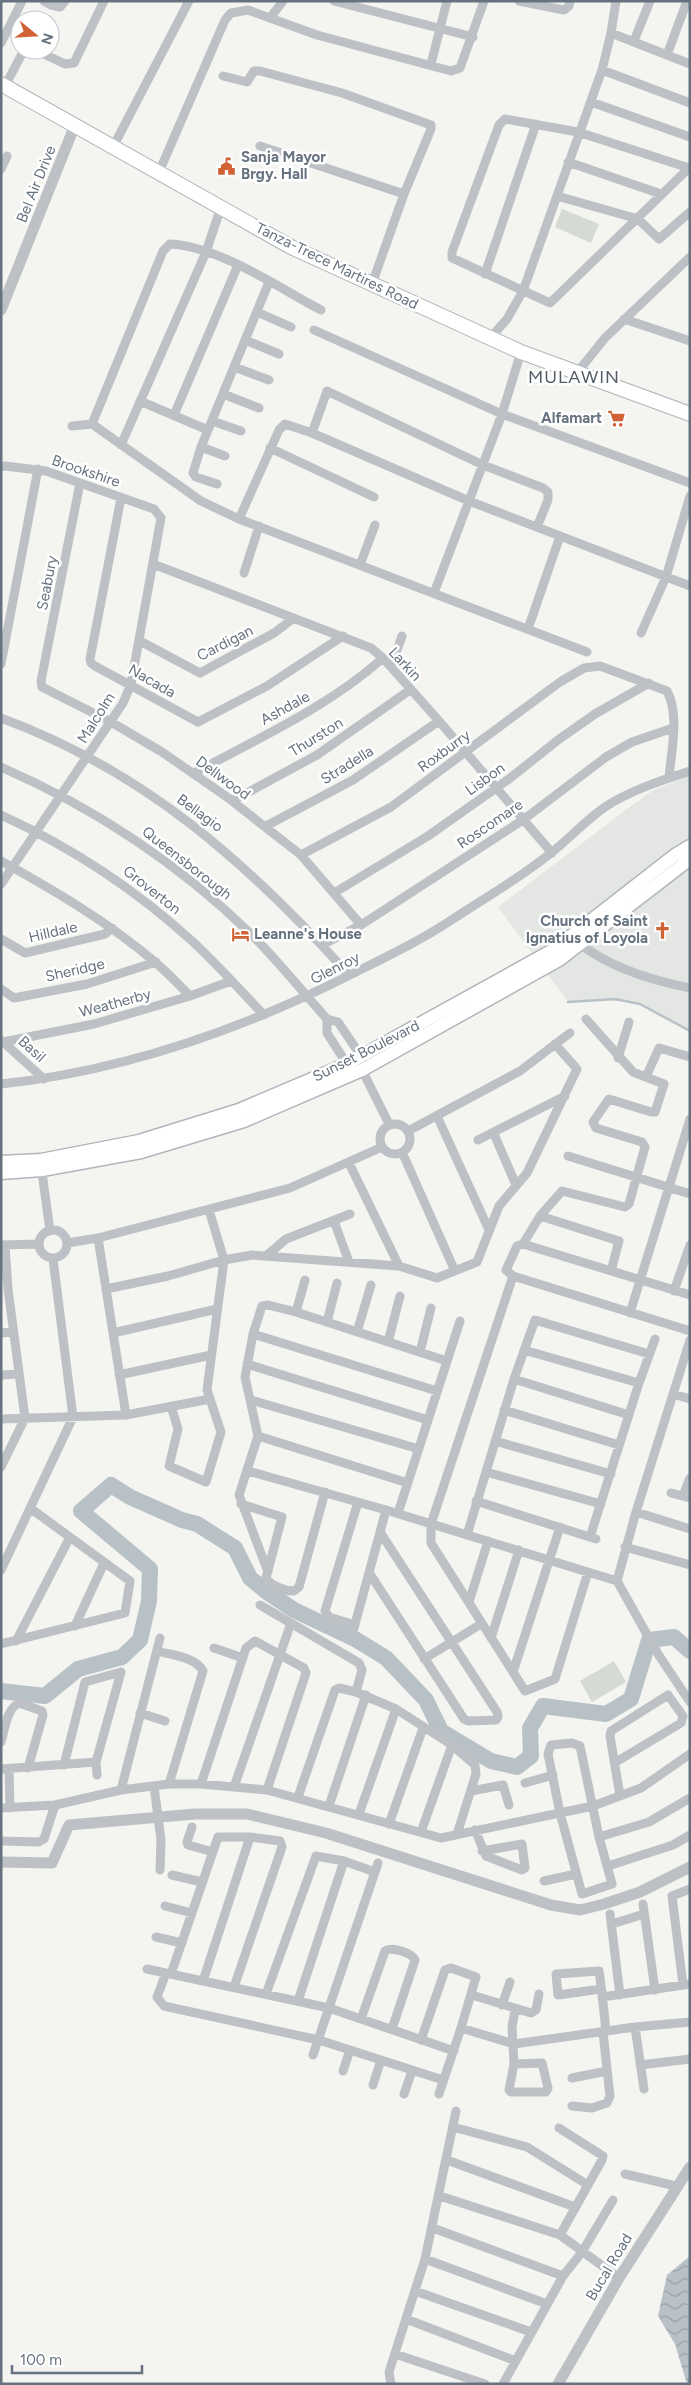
<svg xmlns="http://www.w3.org/2000/svg" width="691" height="2385" font-family="Figtree,sans-serif">
  <defs>
    <pattern id="water-waves" width="16" height="10" patternUnits="userSpaceOnUse" patternTransform="scale(1.25)"><rect width="16" height="10" fill="#b8c1c6"/><path d="M0 5q4-4 8 0t8 0" fill="none" stroke="#99a1a6"/></pattern>
  </defs>
  <rect width="100%" height="100%" fill="#f4f4f1"/>
  <path fill="#e4e6e4" d="M690,775v256l-50,-28 -45,-4 -27,3 -70,-95 133,-101 21,-15z"/>
  <path fill="#d5dad2" d="M562,209l37,15 -8,19 -36,-16z
    M614,1661l12,21 -34,20 -12,-21z"/>
  <path fill="url(#water-waves)" d="M690,2256v128h-3l-12,-40 -17,-28 9,-41z"/>
  <g fill="none" stroke-linecap="round" stroke-linejoin="round">
    <path stroke="#b8c1c6" stroke-width="2.5" d="M568,1002l47,-3 25,5 50,27"/>
    <path stroke="#b8c1c6" stroke-width="16" d="M1,1691l44,5 33,-27 44,-12 18,-17 9,-39 1,-32 -69,-58 30,-26 19,12 52,23 15,4 38,24 15,30 17,14 27,18 61,29 31,19 40,42 15,31 50,30 26,6 14,-11 -1,-28 13,-22 63,8 25,-15 18,-59 25,-3 16,14"/>
    <defs>
      <path id="secondary" d="M1,1162l40,-2 98,-19 100,-31 108,-46 206,-114 122,-95 15,-9
        M1,1173l41,-3 99,-18 103,-31 118,-51 197,-110 131,-101"/>
      <path id="primary" d="M1,84l290,163 230,105 169,62"/>
    </defs>
    <use href="#secondary" stroke="#b2b6ba" stroke-width="15"/>
    <use href="#primary" stroke="#b1b4b8" stroke-width="16"/>
    <path stroke="#bdc0c4" stroke-width="9" d="M44,1l7,4 9,2 5,-6
      M334,1l139,36
      M519,1l45,9 5,-4 1,-5
      M270,18l13,-17
      M611,33l79,31
      M634,41l16,-40
      M1,43l21,-42
      M35,50l30,14 9,-1 30,-62
      M667,55l20,-54
      M431,64l16,-63
      M602,70l88,33
      M223,76l24,6 7,-11h6l82,22 89,32v4l-27,65 -32,90
      M5,86l19,-36
      M591,102l99,35
      M260,146l144,48
      M113,147l76,-146
      M568,162l93,32
      M690,167l-1,1 -139,135 -98,-45v-6l47,-127 6,-6 73,13 111,36 1,1
      M1,169l6,-13
      M159,172l66,-152 6,-7 17,-3 69,25 134,36 9,-3 24,-67
      M557,196l81,23 21,20 31,-27
      M485,274l51,-150
      M257,312l34,15
      M624,319l66,22
      M314,330l188,84 188,69
      M491,337l16,-18 16,-28 79,-221 9,-37 5,-32
      M245,340l34,14
      M234,367l35,13
      M576,374l29,-36 85,-81
      M223,394l36,14
      M140,401l68,29
      M174,415l64,-150
      M212,421l29,10
      M92,424l71,-173 7,-7c51,3 107,43 151,66
      M72,426l20,-2 109,77 38,18 348,133
      M312,433l15,-42 156,74 60,23 5,4v8l-11,27
      M121,445l85,-193 15,-45
      M201,447l24,9
      M270,448l104,49
      M1,467l4,-1 41,5 108,38 7,9 -30,166 -8,19 -122,181
      M80,483l-39,198 1,6 69,35 51,30 65,45 74,58 60,70
      M217,484l-21,-7 -3,-4 8,-26 68,-165
      M121,498l-31,161 1,4 4,3 103,56 69,-36 76,-50
      M239,519l40,-89 6,-6 27,9 157,68 221,85
      M153,564l218,84 12,10 56,63 113,132
      M360,565l15,-40
      M244,573l15,-47
      M434,593l68,-179 19,-62
      M528,629l32,-93
      M641,633l25,-56 24,-81
      M140,641l60,32 74,-40 20,-15
      M1,664l37,-195
      M391,667l11,-31
      M1,718c144,53 247,145 348,257
      M1,767c94,41 177,96 250,167 27,27 51,57 76,85
      M194,773c65,-35 134,-66 189,-115
      M232,801l85,-46 93,-65
      M1,815c70,32 134,74 191,126 25,23 48,49 72,74
      M266,826l87,-46 86,-59
      M301,855l90,-48 169,-125 24,-14 16,-2 67,25c13,24 4,61 2,87
      M1,861c54,30 107,61 154,101 12,10 24,23 35,34
      M334,893l94,-57 81,-57 49,-39 37,-26 54,-31
      M1,939l24,14 80,-19 7,-6
      M576,941c32,26 73,39 114,47
      M322,945l39,-20 162,-105 83,-63 26,-15 41,-14
      M1,989l13,9 73,-14 69,-22
      M327,1019l11,3 23,34 1,14 27,54
      M327,1019v14l20,31 4,1
      M1,1040l43,39
      M3,1042l91,-18 96,-28 41,-15
      M618,1058l11,-36
      M646,1077l13,-29 31,9
      M1,1084c122,-13 239,-54 347,-108 36,-18 72,-35 105,-57 33,-22 69,-42 99,-67 18,-14 34,-32 53,-45 24,-16 57,-27 85,-36
      M437,1116l52,114
      M380 1139a15 15 0 1 1 30 0a15 15 0 1 1-30 0Z
      M408,1131l112,-60 50,-38
      M494,1134l22,51
      M478,1140l87,-44
      M402,1152l53,119
      M568,1156l122,38
      M349,1163l50,103
      M41,1165l9,66
      M540,1216l79,25 -8,30
      M334,1221l15,41
      M39 1244a14 14 0 1 1 28 0a14 14 0 1 1-28 0Z
      M98,1238l28,177
      M67,1243l31,-5 192,-50 92,-41
      M523,1244l17,-28 22,-25 63,16 4,-3 16,-57 -3,-5 -46,-14 -3,-6 16,-23 42,13h4l9,-28 -31,-12 -47,-53
      M1,1245l38,-1
      M266,1256l20,-17 64,-25
      M513,1276l-82,248v19l94,148 30,-12 33,-107
      M106,1289l62,-13 56,-16 28,-5 147,11 38,12 40,-16 22,-56 28,-33 50,-104 -22,-25
      M674,1291l16,-46
      M690,1295l-167,-51 -6,2 -11,24 7,6 177,55
      M296,1312l9,-32
      M630,1313l60,-194
      M327,1322l10,-39
      M357,1332l14,-47
      M1,1333l12,-1
      M113,1333l104,-24
      M253,1334l184,57
      M388,1342l12,-46
      M524,1350l115,33
      M420,1352l11,-44
      M247,1364l181,56
      M1,1375l18,-1
      M119,1375l92,-20
      M514,1379l115,36
      M673,1394l17,5
      M251,1400l168,49
      M171,1406l7,23 -9,37 37,16 15,-50 -14,-42 17,-130 -15,-50
      M504,1410l115,35
      M1,1419l125,-4 84,-16
      M258,1436l150,47
      M495,1441l116,33
      M1,1467l24,-49 -17,-129 -3,-44
      M248,1471l138,39 231,71 41,73 32,48
      M486,1472l115,32
      M671,1493l19,5
      M683,1496l7,-18
      M476,1501l120,38
      M241,1504l41,13 -16,61c5,8 19,13 28,13l5,-4 26,-95
      M636,1512l54,17
      M398,1513l62,-192
      M467,1535l47,-156 21,-59 114,34
      M590,1537l49,-154 16,-44
      M625,1547l65,18
      M1,1570l72,-153 -20,-158
      M268,1572l-29,-77 19,-59 -13,-59 8,-43 9,-28 6,-1 28,7 151,49
      M370,1574l94,145 4,2 28,-1 2,-3 -1,-5 -117,-180
      M617,1581l19,-69 54,-172
      M469,1602l19,-61
      M260,1605l99,58 3,7 -6,22
      M355,1625l-26,-8 -4,-6 33,-109
      M75,1626l29,-63
      M354,1628l32,-118
      M491,1638l28,-88
      M16,1641l54,-104
      M1,1644l124,-31 5,-32 -100,-73
      M214,1648l29,10
      M157,1651c14,4 39,6 46,20l-34,113
      M424,1659l57,-35
      M513,1672l47,-145
      M140,1713l25,8
      M1,1742c4,-12 5,-33 18,-39l23,8 1,4 -15,53
      M572,1743l8,3 19,91 13,47 -30,10 -22,-81 -12,-59 3,-9z
      M616,1762l65,-39 2,-7 -15,-21 -57,36 -1,5 10,60
      M64,1765l21,-83 36,-10 -25,90 1,13
      M1,1769l95,-7
      M9,1769l1,39
      M525,1783l28,-8
      M201,1784l45,-136 9,-7 49,27 2,5 -39,117
      M154,1786l7,54 -1,30
      M234,1787l57,-164
      M121,1790l39,-152
      M471,1791l32,-6 6,20
      M298,1797l37,-107 4,-2 17,4 40,17 56,36 23,20 1,9 -19,60
      M329,1806l37,-111
      M1,1808l54,-3 66,-15 48,-6h32l66,6 174,48 152,-32 48,-18 49,-34
      M359,1814l37,-105
      M389,1824l34,-96
      M192,1827l-5,15 1,3 25,7
      M475,1830l11,26 36,14 3,-2 -3,-24 -40,7
      M421,1832l31,-87
      M599,1837l50,-15 41,-24
      M1,1841l38,1 5,-3 11,-34
      M608,1866l65,-21 17,-10
      M172,1875l30,7
      M544,1881l32,-7
      M643,1904l12,86
      M165,1906l27,7
      M610,1914l10,81
      M612,1924l32,-10
      M156,1937l26,6
      M147,1969l182,39 125,43
      M166,1973l-9,24 7,9 155,34 124,40
      M171,1974l47,-137h32l30,4 2,6 -48,140
      M203,1981l47,-144
      M683,1985l-11,-89 18,-7
      M601,1989l-43,6 -2,-21 43,-3c3,20 5,40 7,61
      M266,1994l50,-138 28,5 31,11
      M472,1995l59,18 5,-3 3,-16
      M602,1997l88,-13
      M298,2001l46,-140
      M502,2005l8,-23
      M361,2019l24,-68c7,-5 27,2 30,9l-23,69
      M635,2027l9,62
      M461,2028l53,16 121,-17 55,-5
      M421,2040l24,-70 6,-2 25,9 -15,51 -22,66
      M313,2055l65,-192
      M514,2064l28,-1 6,25 -2,4h-35l-2,-2 5,-26 -2,-37 3,-17
      M640,2065l50,-6
      M343,2071l7,-21
      M572,2078l35,-7
      M373,2085l8,-25
      M404,2094l8,-23
      M572,2106l20,2 15,-5 3,-7 -7,-64
      M453,2127l74,20 61,38
      M559,2128l44,28 -1,4 -42,75
      M447,2160l128,47
      M625,2174l51,12
      M440,2196l120,39 59,43
      M433,2228l130,48
      M425,2259l122,45
      M415,2291l116,41
      M406,2319l110,42
      M395,2354l90,30
      M391,2384l-2,-12 36,-113 31,-148
      M503,2384l60,-108 19,-24 31,-52"/>
    <path stroke="#bdc0c4" stroke-width="11" d="M1,310l74,-185
      M1,1862l51,1 17,-38 126,-11h52l79,19 225,72 29,5 24,-6 36,-12 50,-25
      M558,2384l61,-106 71,-111"/>
    <use href="#secondary" stroke="#fff" stroke-width="12"/>
    <use href="#primary" stroke="#fff" stroke-width="14"/>
  </g>
  <defs>
    <symbol id="civic-bare" viewBox="-9 -9 18 18"><path d="M-.6-6.5H3V-4.5H.6V-3L4-1V1h2V6H-6V1h2V-1L-.6-3ZM-1.2 2.5V6h2.4V2.5Z" fill="#d06235" stroke="#fff" stroke-width="2.5" paint-order="stroke"/></symbol>
    <symbol id="supermarket-bare" viewBox="-9 -9 18 18"><path d="M-6-5.5h2.5l.6 2H6L4.5 2H-2.5L-4.4-4H-6ZM-1.5 3.2a1.3 1.3 0 1 0 .1 0ZM3 3.2a1.3 1.3 0 1 0 .1 0Z" fill="#d06235" stroke="#fff" stroke-width="2.5" paint-order="stroke"/></symbol>
    <symbol id="church-bare" viewBox="-9 -9 18 18"><path d="M-1.2-6h2.4v3.5h3.3v2.4h-3.3V6h-2.4V-.1h-3.3v-2.4h3.3Z" fill="#d06235" stroke="#fff" stroke-width="2.5" paint-order="stroke"/></symbol>
    <symbol id="hotel-bare" viewBox="-9 -9 18 18"><path d="M-6-4.5h1.5V1H6V5H4.5V3h-9V5H-6ZM-4 0a1.8 1.8 0 1 1 3.6 0ZM.5 0V-2.5h3Q6-2.5 6 0Z" fill="#d06235" stroke="#fff" stroke-width="2.5" paint-order="stroke"/></symbol>
  </defs>
  <g fill-rule="evenodd">
    <use href="#civic-bare" x="214" y="154" width="25" height="25"/>
    <use href="#supermarket-bare" x="604" y="406" width="25" height="25"/>
    <use href="#church-bare" x="650" y="918" width="25" height="25"/>
    <use href="#hotel-bare" x="228" y="922" width="25" height="25"/>
  </g>
  <g text-anchor="middle" dominant-baseline="central" stroke-width="5" stroke-linejoin="round" paint-order="stroke">
    <g font-size="15" font-weight="bold" fill="#66727f" stroke="#fff" text-anchor="start">
      <text x="241" y="157">Sanja Mayor<tspan x="241" dy="17">Brgy. Hall</tspan></text>
      <text x="602" y="418" text-anchor="end">Alfamart</text>
      <text x="648" y="921" text-anchor="end">Church of Saint<tspan x="648" dy="17">Ignatius of Loyola</tspan></text>
      <text x="254" y="934">Leanne's House</text>
    </g>
    <g font-size="15" fill="#66727f" stroke="#fff">
      <text transform="translate(36 184) rotate(-68)">Bel Air Drive</text>
      <text transform="translate(337 266) rotate(26)">Tanza-Trece Martires Road</text>
      <text transform="translate(86 471) rotate(19)">Brookshire</text>
      <text transform="translate(47 583) rotate(-79)">Seabury</text>
      <text transform="translate(225 643) rotate(-27)">Cardigan</text>
      <text transform="translate(405 664) rotate(47)">Larkin</text>
      <text transform="translate(152 681) rotate(30)">Nacada</text>
      <text transform="translate(285 708) rotate(-29)">Ashdale</text>
      <text transform="translate(96 718) rotate(-58)">Malcolm</text>
      <text transform="translate(316 737) rotate(-32)">Thurston</text>
      <text transform="translate(444 751) rotate(-36)">Roxburry</text>
      <text transform="translate(347 765) rotate(-32)">Stradella</text>
      <text transform="translate(223 778) rotate(36)">Dellwood</text>
      <text transform="translate(485 779) rotate(-36)">Lisbon</text>
      <text transform="translate(200 813) rotate(36)">Bellagio</text>
      <text transform="translate(490 824) rotate(-34)">Roscomare</text>
      <text transform="translate(187 863) rotate(38)">Queensborough</text>
      <text transform="translate(152 890) rotate(38)">Groverton</text>
      <text transform="translate(53 932) rotate(-13)">Hilldale</text>
      <text transform="translate(335 968) rotate(-27)">Glenroy</text>
      <text transform="translate(75 970) rotate(-13)">Sheridge</text>
      <text transform="translate(115 1003) rotate(-15)">Weatherby</text>
      <text transform="translate(32 1049) rotate(42)">Basil</text>
      <text transform="translate(366 1051) rotate(-27)">Sunset Boulevard</text>
      <text transform="translate(609 2267) rotate(-59)">Bucal Road</text>
    </g>
    <g font-size="18" letter-spacing="1" fill="#535c64" stroke="#fff">
      <text x="574" y="377">MULAWIN</text>
    </g>
  </g>
  <rect width="691" height="2385" fill="none" stroke="#66727f" stroke-width="5"/>
  <g transform="translate(35 35) rotate(108)"><circle r="24" fill="#ffffff" stroke="#c2c7cc"/>
  <path d="M0-4L9 19L0 12L-9 19Z" fill="#d06235"/>
  <text y="-8" font-size="14" font-weight="bold" text-anchor="middle" fill="#66727f">N</text>
  </g>
  <path d="M12 2365v8h130v-8" fill="none" stroke="#66727f" stroke-width="2.5"/>
  <text x="20" y="2365" font-size="15" fill="#66727f" stroke="#ffffff" stroke-width="4" paint-order="stroke">100 m</text>
</svg>
